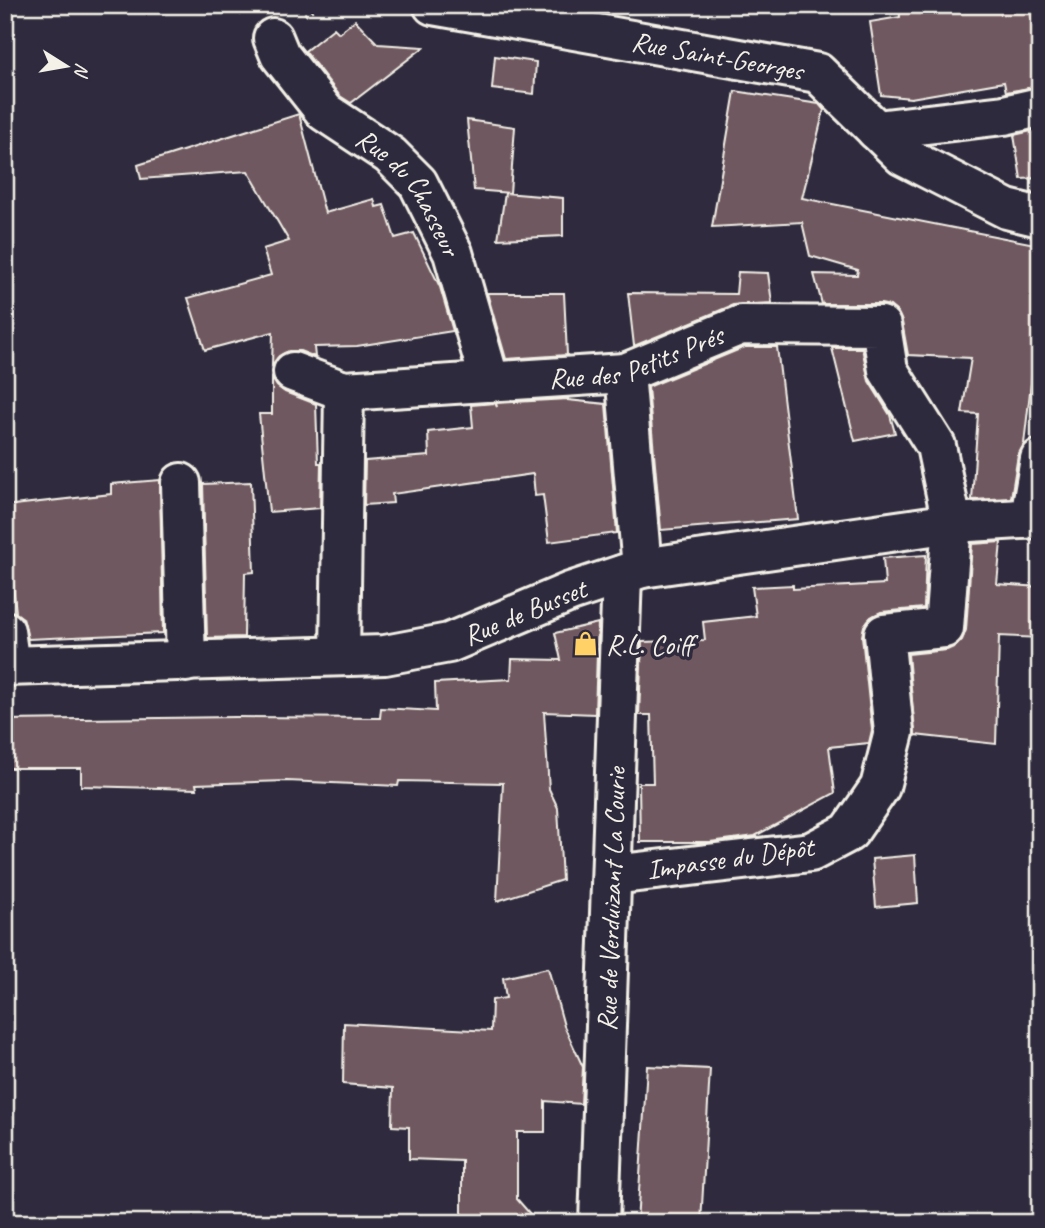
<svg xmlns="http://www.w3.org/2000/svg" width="1045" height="1228" font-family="Caveat,sans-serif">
  <rect width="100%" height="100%" fill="#2f2a3d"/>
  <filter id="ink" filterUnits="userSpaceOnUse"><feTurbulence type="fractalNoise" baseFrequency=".0143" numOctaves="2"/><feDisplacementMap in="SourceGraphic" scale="14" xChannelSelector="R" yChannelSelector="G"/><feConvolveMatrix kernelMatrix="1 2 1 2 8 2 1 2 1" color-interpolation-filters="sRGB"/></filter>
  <g filter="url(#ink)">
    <path fill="#705960" stroke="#f4f1e8" stroke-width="2" d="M899,5h141v81l-34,6 -2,-10 -93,16 -30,-3 -11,-73 30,-5z
      M355,20l23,24 46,3 -73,56 -11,-7 -35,-45 29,-23 5,5z
      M495,56l41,6 -2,32 -42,-5z
      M735,91l84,13 5,6 -22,88 238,47v121h-7l-9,78 -6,11 -7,43 -39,2 6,-86 -16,-1 9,-55 -63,-3 -6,-33 -4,-9 -8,-7 -9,-2h-59l-8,-30 43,1 1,-5 -48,-14 -8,-34 -90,5z
      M299,114l26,99 49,-14 2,8 8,-2 11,33 19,-5 26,54 13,44 -96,15 -43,1 1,10 -15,-6h-11l-10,5 -7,9 1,-33 -68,18 -17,-52 83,-23 -8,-26 26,-8 -41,-70 -107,8 -3,-14z
      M467,120l48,7 -5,66 -36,-3z
      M1040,129v49l-19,1 -7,-44z
      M505,193l58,5v38l-65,3z
      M738,272l30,1 4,30 -39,2 -99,41 -6,-53 108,1z
      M487,293h77l3,62 -61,4z
      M745,347h32l21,172 -137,11 -13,-143z
      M832,348h30l7,33 21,34 5,18 -40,8z
      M272,378l5,8 8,6 31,12 2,59h3l-1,45 -51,4 -10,-98h13z
      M568,399v1l38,4 11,129 -68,9 -6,-47 -8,1 -2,-22 -141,20 1,9 -29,2 1,-44 64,-5 -1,-24 45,-5 -2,-22 24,-2 2,4 -1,-4z
      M160,480l3,153 -135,6 -5,-21 -7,-5 -11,-107 106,-12v-10z
      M251,482l3,90 -9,1 -1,64 -37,1 -4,-154z
      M1001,542l-4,42 43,3v51l-41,-2 -3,108 -81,-9 -7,-81 39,-4 9,-4 6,-6 4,-10 6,-86z
      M926,555l-2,53 -43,4 -10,5 -7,9 -2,10 10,94 -3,13 -40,4 6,46 -80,43 -45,6h-70l-1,-59h14l-2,-68h-12l3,-73 63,-2 -2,-18 53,-6 -4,-29 41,-2v4l92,-5 -2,-26z
      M598,623l-3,91 -51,-2 5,77 9,19 4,72 -65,21 6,-118 -104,-2 -1,5 -111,-5 -91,3 1,5 -116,-3v-18h-76v-48l231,-3 144,1 1,-10 55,3 -1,-28 76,-4 1,-20 49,1 -6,-27z
      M915,855l3,48 -42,4 -4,-48z
      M548,968l16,58 19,41 -2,37 -36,-3v31h-28v67l21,24h-76v-62l-53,-2v-32l-17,-1 1,-38 -50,-4 1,-61 147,8 1,-31 14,-2 -3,-20z
      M647,1066l63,3 -9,154h-64z"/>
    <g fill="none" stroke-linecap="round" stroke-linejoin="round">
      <defs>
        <g id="street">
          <path id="s1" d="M433,5l385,68 85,83 104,53 33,8"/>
          <path id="s2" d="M273,38l7,17 45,57 65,43 28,28 35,70 37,129"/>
          <path d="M876,130l128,-15 36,-8"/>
          <path id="s3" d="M293,372l51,19 281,-18 116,-48 140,1 7,44 48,76 16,77 -8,105 -60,6 10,98 -14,55 -31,45 -38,20 -199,23"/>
          <path d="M625,373l17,195"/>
          <path d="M181,483l5,179"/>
          <path d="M1030,518l10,-59"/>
          <path d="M5,631l5,35"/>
          <path d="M340,656l4,-265"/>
          <path id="s4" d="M599,1223l23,-648"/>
        </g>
        <g id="secondary">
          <path id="s5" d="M5,666l380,-11 64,-12 121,-51 72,-24 310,-45 88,-5"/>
        </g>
      </defs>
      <use href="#street" stroke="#f4f1e8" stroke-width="44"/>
      <use href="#secondary" stroke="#f4f1e8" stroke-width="44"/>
      <path stroke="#f4f1e8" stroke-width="4.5" stroke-dasharray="2 5" stroke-linecap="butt" d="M230,5l12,9
        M305,15l13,-10"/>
      <use href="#street" stroke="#2f2a3d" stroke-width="38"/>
      <use href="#secondary" stroke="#2f2a3d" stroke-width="38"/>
    </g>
  </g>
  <defs>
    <symbol id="shop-bare" viewBox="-9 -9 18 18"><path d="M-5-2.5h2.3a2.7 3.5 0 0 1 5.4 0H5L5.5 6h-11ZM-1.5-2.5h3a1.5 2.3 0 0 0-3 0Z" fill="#ffd166" stroke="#2f2a3d" stroke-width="2.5" paint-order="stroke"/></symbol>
  </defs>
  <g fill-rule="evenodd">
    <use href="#shop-bare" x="568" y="626" width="35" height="35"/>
  </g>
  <g text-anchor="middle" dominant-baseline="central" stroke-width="7" stroke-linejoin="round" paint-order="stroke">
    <g font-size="28" fill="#f4f1e8" stroke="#2f2a3d">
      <text stroke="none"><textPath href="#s1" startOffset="289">Rue Saint-Georges</textPath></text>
      <text stroke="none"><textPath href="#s2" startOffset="210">Rue du Chasseur</textPath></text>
      <text stroke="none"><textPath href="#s3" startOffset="350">Rue des Petits Prés</textPath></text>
      <text stroke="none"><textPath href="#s5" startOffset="527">Rue de Busset</textPath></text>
      <text transform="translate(730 858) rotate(-8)">Impasse du Dépôt</text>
      <text stroke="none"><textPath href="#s4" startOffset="324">Rue de Verduizant La Courie</textPath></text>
    </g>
    <g font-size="28" fill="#f4f1e8" stroke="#2f2a3d" text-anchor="start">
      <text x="606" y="644">R.L. Coiff</text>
    </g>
  </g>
  <rect width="1045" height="1228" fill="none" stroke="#2f2a3d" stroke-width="28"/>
  <rect x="14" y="14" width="1017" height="1200" fill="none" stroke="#f4f1e8" stroke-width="2.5" filter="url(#ink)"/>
  <g transform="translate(66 66) rotate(101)" stroke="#2f2a3d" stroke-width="5" paint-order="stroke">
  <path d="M0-5L12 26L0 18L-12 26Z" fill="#f4f1e8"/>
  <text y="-10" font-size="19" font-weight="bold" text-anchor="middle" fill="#f4f1e8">N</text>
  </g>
</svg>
